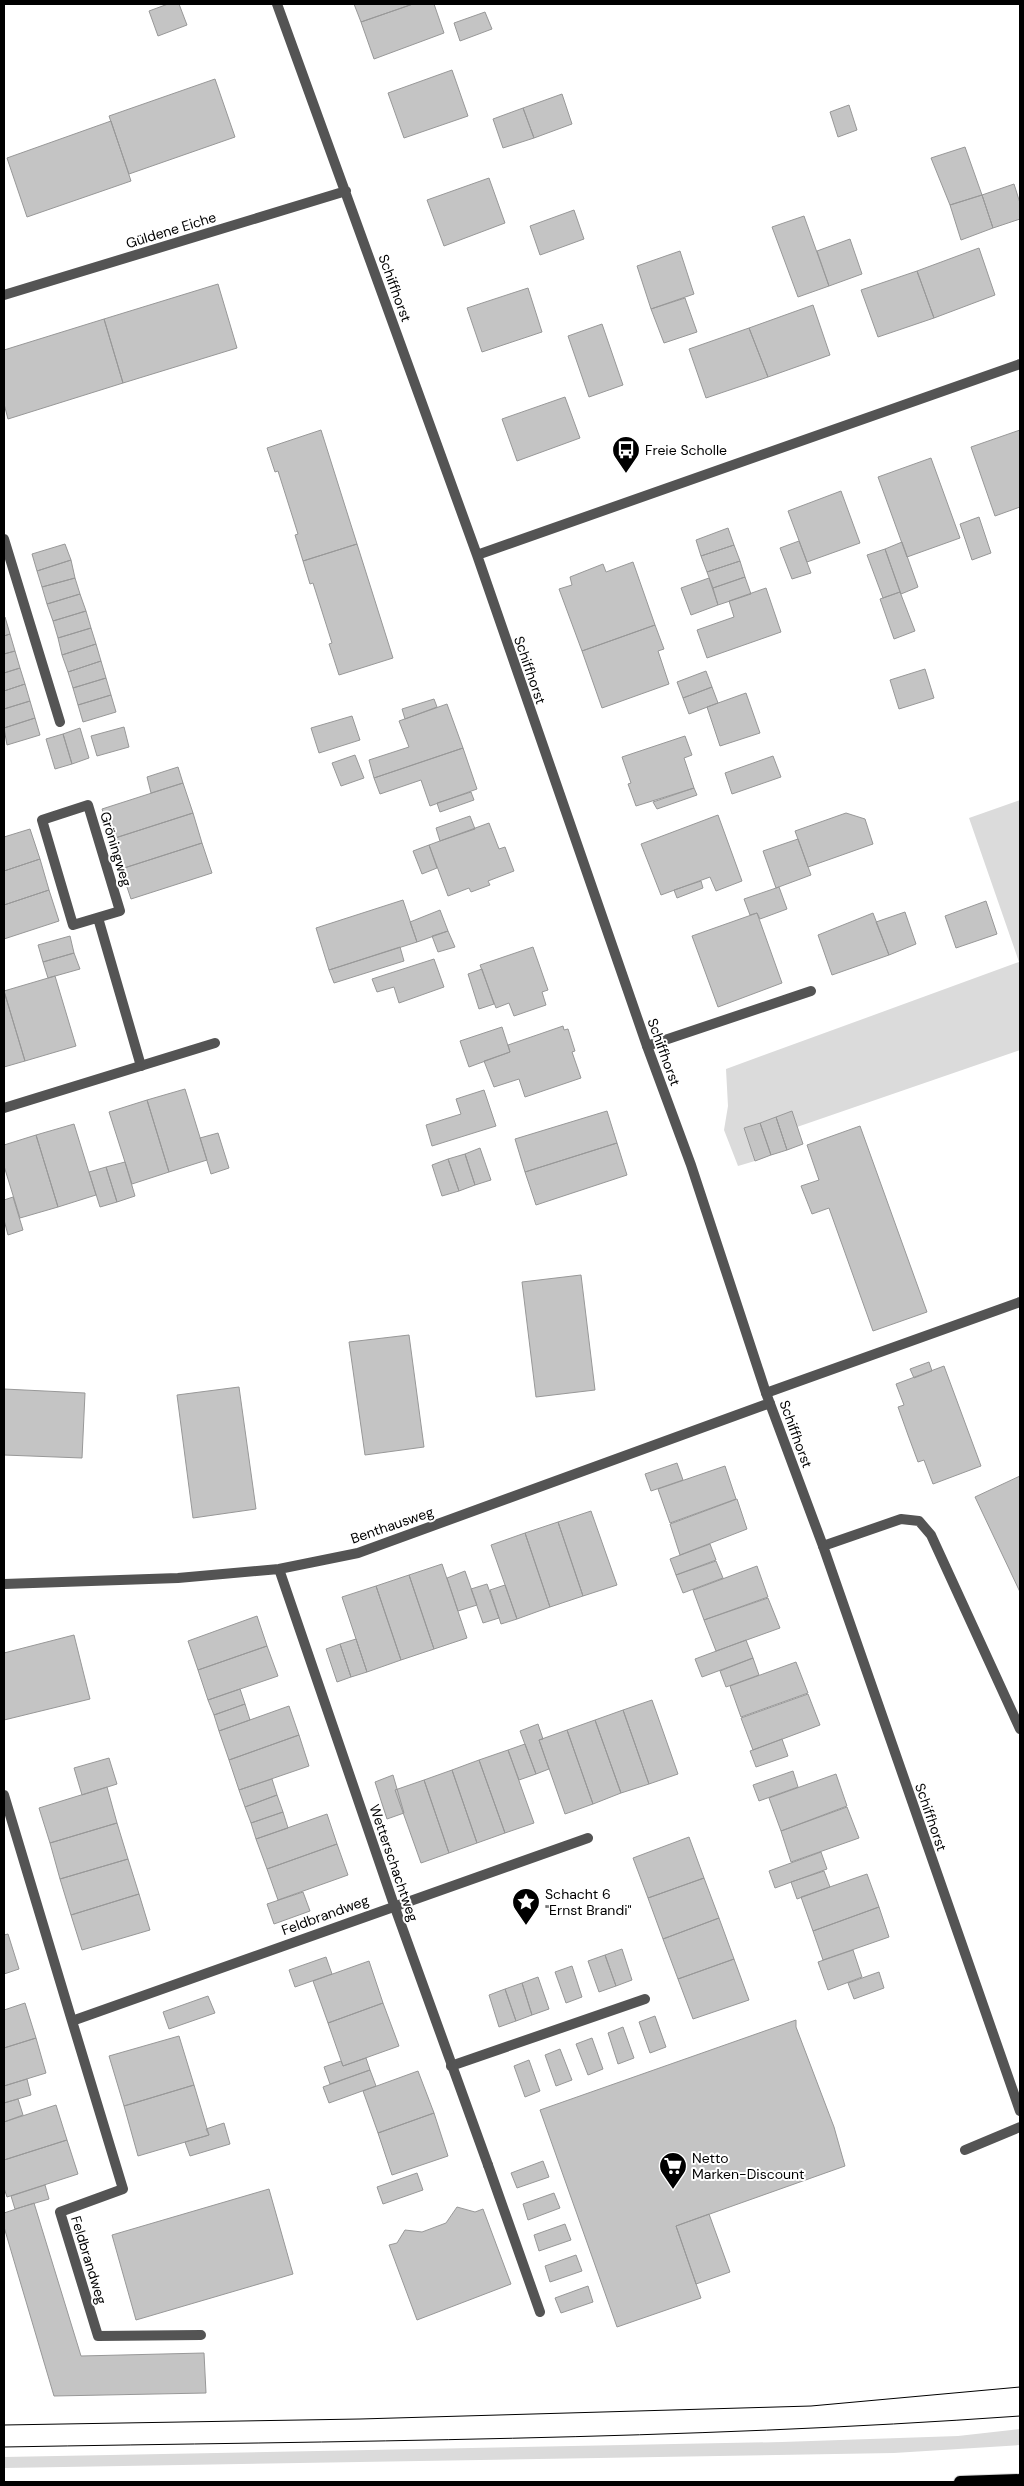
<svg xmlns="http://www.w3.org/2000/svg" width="1024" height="2486" font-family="'DM Sans',sans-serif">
  <rect width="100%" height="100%" fill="#fff"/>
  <path fill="#dbdbdb" d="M1020,800v250l-223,77 -5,-15 -48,16 11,33 -17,5 -14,-36 4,-24 -2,-37 293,-107 -50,-144z
    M1020,2429v16l-126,8 -890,15v-11l778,-15 176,-6z"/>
  <path fill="#c4c4c4" stroke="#989898" d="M168,4h11l8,21 -29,11 -9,-25z
    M354,4h59l-52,18z
    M413,4h21l10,29 -70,26 -13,-37z
    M485,12l7,17 -32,12 -6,-18z
    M452,70l16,46 -64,22 -16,-45z
    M215,79l20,58 -106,37 -20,-58z
    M562,94l10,30 -38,14 -11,-30z
    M849,105l8,25 -19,7 -8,-25z
    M523,108l11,30 -31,10 -10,-29z
    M111,121l20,60 -104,36 -20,-59z
    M965,147l17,48 -32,10 -19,-47z
    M489,178l16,45 -61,23 -17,-46z
    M1014,184l6,19v16l-27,9 -11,-33z
    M982,195l11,33 -32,12 -11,-35z
    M574,210l10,29 -44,16 -10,-29z
    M804,216l25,70 -31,11 -26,-70z
    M850,239l12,35 -33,12 -12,-35z
    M979,248l16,47 -61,23 -17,-47z
    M680,251l14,43 -43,15 -14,-43z
    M917,271l17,47 -56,19 -17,-47z
    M218,284l19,64 -114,35 -19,-64z
    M528,288l14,44 -60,20 -15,-44z
    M685,298l12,34 -33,11 -13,-34z
    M813,305l17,50 -62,22 -19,-49z
    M104,319l19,64 -115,36 -4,-15v-54z
    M602,324l21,61 -34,12 -21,-61z
    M749,328l19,49 -62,21 -17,-49z
    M565,397l15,41 -63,23 -15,-42z
    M321,430l36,114 -54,17 -8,-26 3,-1 -20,-63 -3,1 -8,-24z
    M1020,430v77l-25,9 -24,-69z
    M931,458l29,80 -53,19 -29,-80z
    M841,491l19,52 -53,19 -19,-51z
    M979,517l12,36 -19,7 -12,-36z
    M728,528l6,17 -33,11 -5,-16z
    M799,541l12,32 -19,6 -12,-31z
    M902,542l16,45 -17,7 -16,-45z
    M65,544l6,16 -34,11 -5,-17z
    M357,544l36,114 -54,17 -10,-31 3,-1 -19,-60 -3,1 -7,-23z
    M734,545l6,16 -33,11 -6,-16z
    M885,549l15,43 -17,6 -16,-43z
    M71,560l4,18 -33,9 -5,-16z
    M740,561l5,16 -32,11 -6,-16z
    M633,562l22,63 -73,26 -23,-62 13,-4 -2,-8 33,-13 3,8z
    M745,577l6,17 -33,11 -5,-17z
    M75,578l5,16 -33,10 -5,-17z
    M709,578l9,27 -27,10 -10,-27z
    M766,588l15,44 -74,26 -10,-28 37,-13 -5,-16z
    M900,592l15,39 -21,8 -14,-40z
    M80,594l6,17 -33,10 -6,-17z
    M86,611l5,17 -33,10 -5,-17z
    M5,617l5,17 -6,2v-18z
    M655,625l9,24 -6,2 11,33 -67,24 -20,-57z
    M91,628l5,16 -34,11 -4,-17z
    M10,634l5,17 -11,3v-18z
    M96,644l5,17 -33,11 -6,-17z
    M15,651l5,17 -16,5v-19z
    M101,661l5,17 -33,10 -5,-16z
    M20,668l5,16 -21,7v-18z
    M925,669l9,29 -35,11 -9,-29z
    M706,671l6,16 -29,11 -6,-16z
    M106,678l5,17 -33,10 -5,-17z
    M25,684l5,17 -26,8v-18z
    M712,687l6,16 -29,11 -6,-16z
    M746,693l14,40 -40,13 -13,-39z
    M111,695l5,17 -33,10 -5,-17z
    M434,699l3,8 -32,12 -3,-10z
    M30,701l5,17 -31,10v-19z
    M447,704l16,44 -89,30 -5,-18 40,-13 -10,-26z
    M352,716l8,24 -41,13 -8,-25z
    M35,718l5,17 -33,10 -3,-17z
    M124,727l5,20 -32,9 -6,-20z
    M80,728l9,30 -17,6 -9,-30z
    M63,734l9,30 -17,5 -9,-30z
    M685,736l7,19 -8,3 10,30 -58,18 -8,-22 3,-1 -9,-26z
    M463,748l14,41 -47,17 -9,-26 -41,14 -6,-16z
    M355,755l9,23 -23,8 -9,-23z
    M773,756l8,21 -49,17 -7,-21z
    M178,767l5,16 -32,10 -4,-16z
    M183,783l10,30 -81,26 -10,-30z
    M694,788l3,7 -40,14 -4,-7z
    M471,792l3,8 -34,12 -3,-9z
    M193,813l9,30 -81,26 -9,-30z
    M846,813l19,6 8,25 -65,23 -13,-36z
    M718,815l24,66 -26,10 -6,-14 -49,18 -20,-51z
    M470,816l5,13 -35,12 -4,-13z
    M489,823l10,26 6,-2 9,24 -26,10 2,4 -19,7 -2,-4 -21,8 -19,-51z
    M30,829l10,30 -36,12v-34z
    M798,839l13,36 -35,13 -13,-37z
    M202,843l10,30 -81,26 -10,-30z
    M429,845l8,23 -15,6 -9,-23z
    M40,859l9,31 -45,15v-34z
    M701,881l2,7 -26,10 -3,-8z
    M779,887l8,22 -27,10 -3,-6 -7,2 -6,-16z
    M49,890l10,31 -55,18v-34z
    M403,900l14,42 -88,28 -13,-42z
    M986,901l11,33 -41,14 -11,-32z
    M440,910l8,21 -31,11 -7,-20z
    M905,912l11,32 -27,11 -13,-33z
    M757,913l25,70 -64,24 -26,-71z
    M873,913l16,42 -57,20 -14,-40z
    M448,931l7,16 -17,5 -6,-16z
    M70,936l4,17 -31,9 -5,-17z
    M400,947l4,14 -70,22 -5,-13z
    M533,947l15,43 -6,2 4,13 -32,11 -5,-13 -13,5 -16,-43z
    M74,953l6,16 -32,9 -5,-16z
    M434,959l10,28 -45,16 -5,-16 -17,5 -5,-13z
    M482,969l12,35 -15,5 -11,-35z
    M55,976l21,70 -51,15 -21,-70z
    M4,991l21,70 -21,6z
    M563,1026l1,4 4,-1 7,22 -3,1 9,26 -56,19 -6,-18 -25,8 -10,-26 26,-9 -2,-7z
    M502,1027l8,25 -41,15 -9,-26z
    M185,1089l22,71 -38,12 -22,-72z
    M484,1090l12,36 -64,20 -6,-21 35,-11 -5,-15z
    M147,1100l22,72 -37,12 -23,-72z
    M607,1111l10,32 -92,29 -10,-33z
    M792,1111l11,33 -16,6 -11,-33z
    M776,1117l11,33 -16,5 -11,-32z
    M760,1123l11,32 -16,6 -11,-33z
    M74,1124l22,71 -38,12 -22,-72z
    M860,1126l67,186 -54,19 -44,-123 -17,6 -11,-28 18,-6 -12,-35z
    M218,1133l11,35 -18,6 -11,-36z
    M36,1135l22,72 -38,11 -16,-52v-21z
    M617,1143l10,32 -91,30 -11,-33z
    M480,1148l11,32 -16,5 -10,-31z
    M465,1154l10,31 -16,6 -11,-32z
    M448,1159l11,32 -17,5 -10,-31z
    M125,1162l10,34 -18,6 -11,-35z
    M106,1167l11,35 -17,5 -11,-35z
    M13,1197l10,33 -15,5 -4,-15v-20z
    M581,1275l14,115 -59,7 -14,-115z
    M409,1335l15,112 -59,8 -16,-113z
    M929,1362l3,9 -18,7 -4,-9z
    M944,1366l37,100 -48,18 -9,-24 -6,2 -10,-27 -10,-28 6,-2 -8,-21z
    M239,1387l17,122 -63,9 -16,-123z
    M4,1389l81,4 -3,65 -78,-3z
    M677,1463l6,17 -32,11 -6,-17z
    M725,1466l11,33 -66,24 -12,-34z
    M1020,1476v116l-45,-95z
    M737,1499l10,30 -67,26 -10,-31z
    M591,1511l26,74 -34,11 -25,-74z
    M558,1522l25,74 -33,11 -25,-74z
    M525,1533l25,74 -33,12 -26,-74z
    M710,1544l6,16 -40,15 -6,-16z
    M716,1561l7,17 -40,15 -7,-18z
    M442,1564l25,74 -33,11 -25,-74z
    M757,1566l11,31 -64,23 -11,-30z
    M465,1571l12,34 -19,6 -11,-33z
    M409,1575l25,74 -33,11 -25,-74z
    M487,1584l12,34 -16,5 -12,-34z
    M505,1585l12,34 -16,5 -11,-34z
    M376,1586l25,74 -34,12 -25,-75z
    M768,1598l12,30 -64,23 -12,-31z
    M257,1616l10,30 -69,24 -10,-29z
    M74,1635l16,64 -86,21v-67z
    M356,1639l11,33 -16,5 -11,-33z
    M746,1640l7,18 -51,19 -7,-18z
    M340,1644l11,33 -14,5 -11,-33z
    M267,1646l11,30 -70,24 -10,-30z
    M753,1658l6,17 -33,12 -6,-16z
    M796,1662l12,31 -67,24 -11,-31z
    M240,1689l5,15 -31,11 -6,-15z
    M808,1694l12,31 -67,25 -12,-32z
    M652,1700l26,74 -29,10 -26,-74z
    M245,1704l5,16 -31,11 -5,-16z
    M289,1706l10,29 -70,25 -10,-29z
    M623,1710l26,74 -28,9 -26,-73z
    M595,1720l26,73 -28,11 -26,-74z
    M538,1724l5,15 -4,1 10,29 -13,5 -16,-43z
    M567,1730l26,74 -28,10 -26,-74z
    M299,1735l10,31 -70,24 -10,-30z
    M782,1739l6,17 -32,11 -6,-16z
    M525,1744l11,30 -17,6 -11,-30z
    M508,1750l26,73 -29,10 -26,-73z
    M109,1758l8,26 -35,11 -8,-27z
    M479,1760l26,73 -28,10 -25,-73z
    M452,1770l25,73 -28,10 -25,-73z
    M793,1771l5,16 -39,14 -6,-16z
    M836,1774l11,32 -66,25 -12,-33z
    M393,1775l11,38 -17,6 -12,-37z
    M272,1779l5,16 -32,12 -6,-17z
    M424,1780l25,73 -28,10 -26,-73z
    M107,1787l10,36 -67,20 -11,-35z
    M277,1795l6,17 -32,11 -6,-16z
    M847,1807l12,31 -68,24 -10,-31z
    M283,1812l5,16 -32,11 -5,-16z
    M327,1814l10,30 -70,25 -11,-30z
    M117,1823l11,36 -68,20 -10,-36z
    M689,1837l15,41 -56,20 -15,-40z
    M337,1844l11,31 -70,25 -11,-31z
    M821,1852l6,17 -52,19 -6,-17z
    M128,1859l11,35 -68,21 -11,-36z
    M824,1871l6,16 -33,12 -6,-17z
    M867,1874l12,33 -66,24 -12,-34z
    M704,1878l15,40 -56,21 -15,-41z
    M303,1892l7,19 -36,13 -7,-20z
    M139,1894l11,36 -68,20 -11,-35z
    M879,1907l10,30 -66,23 -10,-29z
    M719,1918l15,41 -56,20 -15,-40z
    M8,1934l11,35 -15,5v-39z
    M622,1949l10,31 -16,6 -11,-31z
    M853,1950l9,27 -34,13 -10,-28z
    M605,1955l11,31 -17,6 -11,-31z
    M326,1957l6,17 -37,13 -6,-17z
    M734,1959l15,41 -56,19 -15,-40z
    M369,1961l14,42 -55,20 -15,-42z
    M572,1966l10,31 -16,6 -11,-31z
    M879,1972l5,16 -30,11 -6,-16z
    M538,1977l11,32 -17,6 -10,-32z
    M522,1983l10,32 -16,6 -11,-32z
    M505,1989l11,32 -17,6 -10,-32z
    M208,1996l7,17 -46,16 -6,-17z
    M25,2003l11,35 -32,10v-38z
    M383,2003l16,43 -56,20 -15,-43z
    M655,2016l11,31 -16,6 -11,-31z
    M796,2020v7l38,100 11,39 -169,60 25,72 -84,29 -77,-217z
    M623,2027l11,31 -16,6 -10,-31z
    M179,2036l15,49 -70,21 -15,-50z
    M36,2038l10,35 -42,13v-38z
    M592,2038l11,31 -15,6 -12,-31z
    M560,2049l12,31 -16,6 -11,-31z
    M366,2058l4,12 -40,14 -6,-17 17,-6 2,5z
    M529,2060l11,31 -15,6 -11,-31z
    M370,2070l6,16 -47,17 -6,-16z
    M418,2071l16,42 -56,20 -15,-42z
    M27,2079l4,16 -27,8v-17z
    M194,2085l15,50 -71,21 -14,-50z
    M18,2099l5,16 -19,7v-19z
    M56,2105l11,35 -63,20v-38z
    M434,2113l14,43 -56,19 -14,-42z
    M224,2123l6,21 -40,12 -5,-14 24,-7 -3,-6z
    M67,2140l11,34 -71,23 -3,-9v-28z
    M543,2161l6,16 -32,11 -6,-15z
    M417,2173l6,17 -40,14 -6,-17z
    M45,2185l4,14 -34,10 -4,-13z
    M269,2189l24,85 -157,46 -24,-85z
    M554,2193l6,15 -32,12 -5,-16z
    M34,2203l47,153 123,-3 2,40 -152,3 -50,-169v-14z
    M457,2207l18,5 8,-3 28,75 -94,36 -28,-75 8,-2 8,-13 17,2 24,-9z
    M709,2214l21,58 -34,12 -20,-58z
    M565,2224l6,16 -32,11 -5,-16z
    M576,2255l6,16 -32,11 -5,-16z
    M588,2286l5,16 -32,11 -6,-15z"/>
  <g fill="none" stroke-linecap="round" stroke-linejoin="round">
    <defs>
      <path id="primary" d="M960,2482l60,-2"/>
    </defs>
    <use href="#primary" stroke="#dbdbdb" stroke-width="14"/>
    <path stroke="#545454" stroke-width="10" d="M4,539l56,183
      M88,805l32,106 -47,14 -31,-105z
      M98,918l43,148
      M647,1046l164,-55
      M766,1393l254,-91
      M823,1546l78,-27 18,2 12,14 89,194
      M451,2066l194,-67
      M965,2150l55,-23
      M488,2165l52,147"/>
    <path stroke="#545454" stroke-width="10" d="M277,4l200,551 170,491 44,119 75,228 57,153 197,565
      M4,295l342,-104
      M477,555l543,-191
      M4,1108l211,-65
      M279,1569l115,336 94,260
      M4,1584l174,-6 101,-9 79,-16 412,-150
      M4,1795l68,226 516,-183
      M72,2021l51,168 -63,23 38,124 103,-1"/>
    <use href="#primary" stroke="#000" stroke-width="12"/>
    <path stroke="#000" stroke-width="1" d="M4,2425l356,-6 451,-13 209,-19
      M4,2447c339,-6 678,-7 1016,-31"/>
  </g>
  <defs>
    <symbol id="bus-pin" viewBox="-11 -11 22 30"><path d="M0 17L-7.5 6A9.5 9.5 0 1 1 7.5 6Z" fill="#000" stroke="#fff"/><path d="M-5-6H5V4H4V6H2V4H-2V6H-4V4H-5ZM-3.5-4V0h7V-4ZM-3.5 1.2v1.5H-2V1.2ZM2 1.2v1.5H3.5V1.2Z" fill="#fff"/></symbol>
    <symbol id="sight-pin" viewBox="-11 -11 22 30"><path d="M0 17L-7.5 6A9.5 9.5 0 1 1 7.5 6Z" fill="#000" stroke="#fff"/><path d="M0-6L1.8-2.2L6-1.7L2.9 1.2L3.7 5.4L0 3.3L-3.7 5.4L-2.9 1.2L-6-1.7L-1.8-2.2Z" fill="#fff"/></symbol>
    <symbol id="supermarket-pin" viewBox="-11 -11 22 30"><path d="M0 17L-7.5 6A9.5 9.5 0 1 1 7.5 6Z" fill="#000" stroke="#fff"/><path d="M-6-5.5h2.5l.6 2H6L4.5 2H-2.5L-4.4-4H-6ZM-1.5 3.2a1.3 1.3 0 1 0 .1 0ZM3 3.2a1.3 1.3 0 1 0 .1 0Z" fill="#fff"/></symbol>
  </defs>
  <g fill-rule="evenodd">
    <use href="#bus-pin" x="610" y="434" width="32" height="43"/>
    <use href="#sight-pin" x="510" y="1886" width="32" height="43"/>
    <use href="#supermarket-pin" x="657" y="2150" width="32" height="43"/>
  </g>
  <g text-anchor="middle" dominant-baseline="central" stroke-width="4" stroke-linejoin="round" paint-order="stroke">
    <g font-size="14" fill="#000" stroke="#fff">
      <text transform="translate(171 230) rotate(-17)">Güldene Eiche</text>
      <text transform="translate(395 288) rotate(70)">Schiffhorst</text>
      <text transform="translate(530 670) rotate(71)">Schiffhorst</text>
      <text transform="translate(116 849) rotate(73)">Gröningweg</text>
      <text transform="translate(664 1052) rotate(70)">Schiffhorst</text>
      <text transform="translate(796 1434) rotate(70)">Schiffhorst</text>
      <text transform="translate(392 1525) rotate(-19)">Benthausweg</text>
      <text transform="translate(931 1817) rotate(71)">Schiffhorst</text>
      <text transform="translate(394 1863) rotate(71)">Wetterschachtweg</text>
      <text transform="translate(325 1915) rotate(-20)">Feldbrandweg</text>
      <text transform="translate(89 2260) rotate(73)">Feldbrandweg</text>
    </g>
    <g font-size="14" fill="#000" stroke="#fff" text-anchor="start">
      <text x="645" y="450">Freie Scholle</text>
      <text x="545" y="1894">Schacht 6<tspan x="545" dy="16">"Ernst Brandi"</tspan></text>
      <text x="692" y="2158">Netto<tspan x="692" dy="16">Marken-Discount</tspan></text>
    </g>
  </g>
  <rect width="1024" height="2486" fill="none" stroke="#000000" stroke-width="10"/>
</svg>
